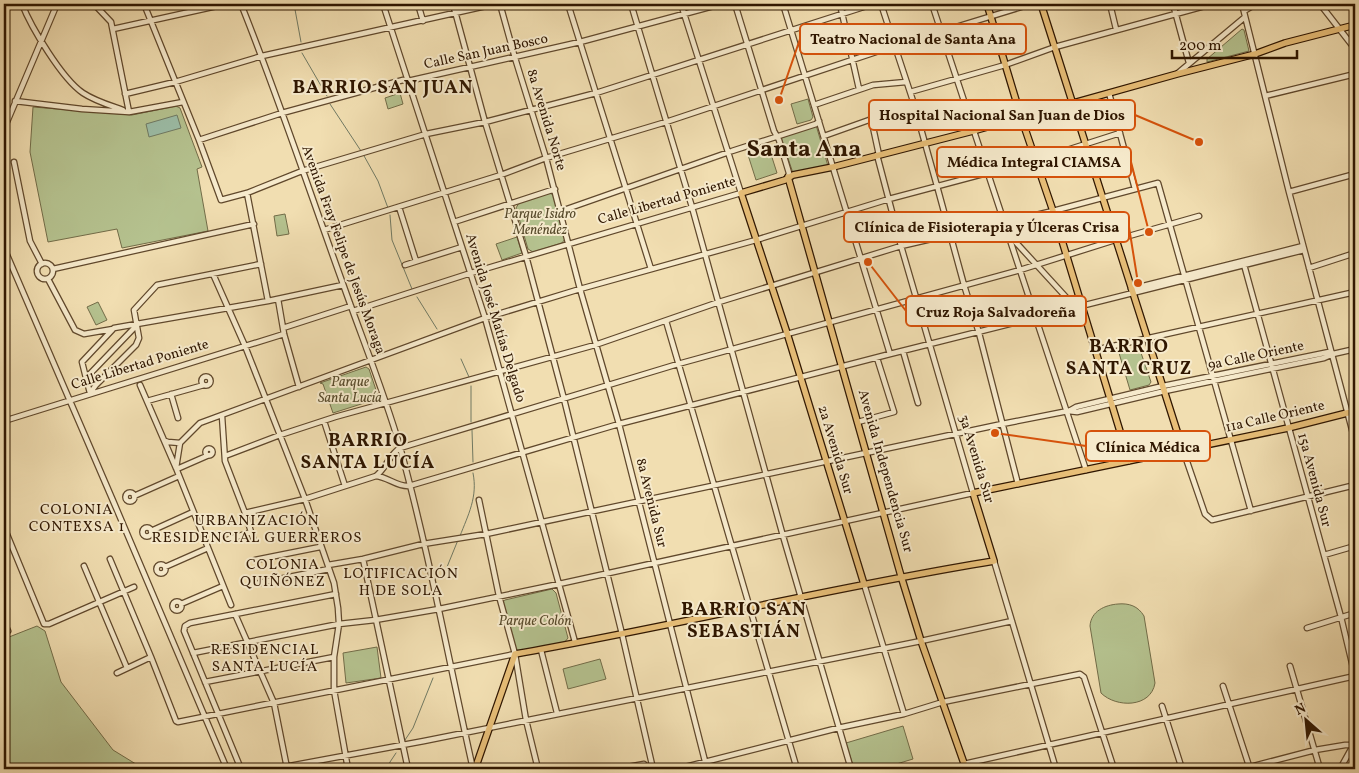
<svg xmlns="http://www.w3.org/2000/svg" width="1359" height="773" font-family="Vollkorn,serif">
  <rect width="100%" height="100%" fill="#f1deb1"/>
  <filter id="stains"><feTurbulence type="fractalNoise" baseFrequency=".004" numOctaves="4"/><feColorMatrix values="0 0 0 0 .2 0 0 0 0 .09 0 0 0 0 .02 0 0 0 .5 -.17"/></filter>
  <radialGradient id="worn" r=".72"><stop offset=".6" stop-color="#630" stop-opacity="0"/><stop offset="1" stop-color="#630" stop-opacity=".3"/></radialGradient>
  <path fill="#b5c28f" stroke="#726c48" d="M1242,29l2,1 5,21 -42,11v-3z
    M400,93l3,11 -15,5 -3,-11z
    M808,99l5,18 -2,3 -14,4 -6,-20z
    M176,106l4,2 22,59 -5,2 11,62 -86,17 -5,-19 -69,13 -18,-90 3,-45 99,8z
    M816,125l12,41 -35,7 -12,-35z
    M769,148l8,25 -21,7 -8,-25z
    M549,193l5,2 11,44 -3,4 -29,9 -5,-3 -12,-41 3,-5z
    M285,214l4,20 -12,2 -3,-20z
    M517,237l5,16 -20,7 -6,-16z
    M98,302l9,18 -11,5 -9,-18z
    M1137,349l3,1 11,32 -2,3 -19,5 -11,-37z
    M366,367l3,2 9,27 -1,3 -44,14 -10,-29 -3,-1z
    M552,589l4,4 12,45 -4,5 -47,10 -15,-51 3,-2z
    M1118,604c11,-1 20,2 26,12l11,67c-4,25 -39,25 -54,10l-11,-67c1,-15 15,-21 28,-22z
    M37,626l8,5 16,51 52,68 31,19h-140v-130z
    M377,647l4,31 -35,5 -3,-30z
    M600,659l6,20 -38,10 -5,-20z
    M903,726l10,33 -33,10h-26l-8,-26z"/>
  <path fill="#9cbda7" stroke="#707a64" d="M177,115l4,13 -32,9 -3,-13z"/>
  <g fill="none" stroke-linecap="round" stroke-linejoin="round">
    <path stroke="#707a64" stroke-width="1" d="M294,4l7,38
      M302,53l25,43
      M330,104l31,47
      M363,154l15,27 10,27
      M390,215l2,25 20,49
      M417,297l20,32
      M461,359l8,18
      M471,386v36
      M472,430l1,32
      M460,536c8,-21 18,-39 13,-63
      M447,567l11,-27
      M405,740l8,-12 20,-50
      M387,769l3,-7 6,-9"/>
    <defs>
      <path id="minor" d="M22,4c9,23 40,75 61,89 12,8 26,12 40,17
        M94,4l17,18 18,90
        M144,4l55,136 22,60 26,-7 55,-22 124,-37 59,-12 111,-29 277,-89
        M241,4c37,92 68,186 102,280 19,54 41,108 57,163 29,106 49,215 73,322
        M383,4l102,314 90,324
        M418,4l5,17
        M453,4l32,118 41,134 38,143 58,235 31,135
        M500,4l15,54 31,100 34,131 39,135 88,345
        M568,4l83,265
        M631,4l61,203 91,329 68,233
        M735,4l39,127 5,9 10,33 -1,4
        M783,4l107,350
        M840,4l19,85
        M881,4l33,100 23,82 27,99 15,48 39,151
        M932,4l154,466
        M1110,4l6,25
        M1173,4l16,59
        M1242,4l47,188 66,249
        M1320,4l35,45
        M1244,11l12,-7
        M113,29l113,-25
        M1178,73l67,-56
        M910,92l95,-27 50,-18 157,-43
        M1109,93l26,96
        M125,94l50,-12 87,-26 233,-52
        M1265,96l90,-22
        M15,101l67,8 47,3 54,-10
        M814,105l59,-20 33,-3
        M871,118l8,37
        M4,129l53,-125
        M824,136l90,-32
        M199,140l83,-27 121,-33 5,1 172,-39 141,-38
        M14,162l16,79 12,23
        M1289,192l66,-18
        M247,193l21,108
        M399,207l17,54
        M561,211l171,-60 84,-27 3,-3
        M454,222l101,-33
        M324,230l177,-55 45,-17 120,-36 228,-76 137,-42
        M1011,237l65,71
        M4,248l110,255 113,266
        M1243,261l98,356 14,59
        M37 271a8 8 0 1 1 16 0a8 8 0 1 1-16 0Z
        M405,265l57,-18
        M1309,268l46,-15
        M53,269l201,-45
        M213,274l32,72 60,153 29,84 4,25 1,16 -5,33v33l14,79
        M48,279l27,51 9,4 29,-5
        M1131,289l172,-43
        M278,299l6,35 15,53
        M353,311l118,-38 270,-80 -60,-189
        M666,321l131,448
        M283,328l68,-22
        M1095,350l260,-58
        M903,351l15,52
        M201.5 381a4.5 4.5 0 1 1 9 0a4.5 4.5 0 1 1-9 0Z
        M86,378l-4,-16 32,-34 154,-27 75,-16
        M140,385l36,83 55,137
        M90,393l6,-8 40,-40 3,-7 -5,-28 23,-25 104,-21
        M90,393l-4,-15 50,-52
        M171,394l7,24
        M147,401l57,-16
        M1069,411l7,-4 87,-21 166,-34 4,2
        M222,416l3,45 20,52 8,25
        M4,421l280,-87
        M324,421l21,65
        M858,422l36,-10 -17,-54
        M165,441l3,1 12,1
        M205.5 452a3.5 3.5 0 1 1 7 0a3.5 3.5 0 1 1-7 0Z
        M1183,450l22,64 7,6 143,-35
        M225,456l55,-21 55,-18 260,-72 124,-43 182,-56 152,-35 105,-28 93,328
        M176,468l4,-25 20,-20 285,-105 95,-29 176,-49 133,-41 147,-39 84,-27
        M177,469l32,-14
        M376,476c12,1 21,11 33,10l210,-62 271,-70 414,-104
        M125.5 497a4.5 4.5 0 1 1 9 0a4.5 4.5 0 1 1-9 0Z
        M134,496l45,-20
        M479,500l20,96 16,58 11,66 12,49
        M245,513l60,-14 71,-23c10,-8 14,-22 24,-28l278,-84 342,-94 95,-30 84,-24
        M4,527l40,97h5l85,-37
        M142.5 532a4.5 4.5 0 1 1 9 0a4.5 4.5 0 1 1-9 0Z
        M151,531l42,-19
        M227,540l24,-8
        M1324,555l31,-9
        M110,559l41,98 25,64 2,1 337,-68
        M363,559l45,210
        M255,560l65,-13
        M994,561l62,208
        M156.5 569a4.5 4.5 0 1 1 9 0a4.5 4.5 0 1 1-9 0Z
        M328,565l35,-6 60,-15 63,-10 516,-110 66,-13 9,1 88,-21 159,-33 9,-4 22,-5
        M84,566l43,102
        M165,567l43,-19
        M259,583l70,-14
        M864,584l40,130
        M172.5 606a4.5 4.5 0 1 1 9 0a4.5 4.5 0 1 1-9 0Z
        M181,604l42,-18
        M235,614l39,89 13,65
        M4,622l4,9
        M1307,628l48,-15
        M541,650l16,63
        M193,653l146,-29 36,-4 64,-11 120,-25 414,-91 -72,-247 -24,-91
        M1290,666l30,103
        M117,673l34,-16
        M205,682l129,-25
        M1223,686l27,83
        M1162,706l20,63
        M964,764l391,-88
        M241,769l-57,-138 1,-5 5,-3 146,-29
        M273,769l151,-28 497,-100 91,-20
        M616,769l28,-5 5,5
        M677,769l161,-41 66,-14 39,-12 137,-28 4,3 30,92
        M1242,769l73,-19 30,-5h8
        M1340,769l15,-27"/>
      <path id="major" d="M987,4l34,113 32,94 76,250
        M1041,4l142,446
        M788,177l113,399 20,65 45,128
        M864,584l-77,-251 -46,-140 44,-13 8,-5 40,-8 140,-36 204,-57 78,-20 30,-11 70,-18
        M475,769l40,-115c160,-28 318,-67 479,-93l-21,-68 315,-65 67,-17"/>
    </defs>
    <use href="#minor" stroke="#60482c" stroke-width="7"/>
    <use href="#major" stroke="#2f1600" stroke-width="8"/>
    <use href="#minor" stroke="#f6eacc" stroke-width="4.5"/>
    <use href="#major" stroke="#e8bf78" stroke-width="5.5"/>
  </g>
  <g text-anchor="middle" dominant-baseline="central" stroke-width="4" stroke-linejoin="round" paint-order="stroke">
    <g font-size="14" fill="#2f1600" stroke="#f6eacc">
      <text transform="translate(486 52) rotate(-12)">Calle San Juan Bosco</text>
      <text transform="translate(546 120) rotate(73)">8a Avenida Norte</text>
      <text transform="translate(667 201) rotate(-16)">Calle Libertad Poniente</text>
      <text transform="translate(343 250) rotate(70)">Avenida Fray Felipe de Jesús Moraga</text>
      <text transform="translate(495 318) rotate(73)">Avenida José Matías Delgado</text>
      <text transform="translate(1256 356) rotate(-12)">9a Calle Oriente</text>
      <text transform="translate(140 365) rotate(-17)">Calle Libertad Poniente</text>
      <text transform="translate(1275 417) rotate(-13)">11a Calle Oriente</text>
      <text transform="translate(835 450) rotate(73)">2a Avenida Sur</text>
      <text transform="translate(976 459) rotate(73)">3a Avenida Sur</text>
      <text transform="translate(885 471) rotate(74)">Avenida Independencia Sur</text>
      <text transform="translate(1314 480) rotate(75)">15a Avenida Sur</text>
      <text transform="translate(651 503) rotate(76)">8a Avenida Sur</text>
    </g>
    <g font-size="14" font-style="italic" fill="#574a2b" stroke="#f6eacc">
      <text x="540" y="214">Parque Isidro<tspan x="540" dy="16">Menéndez</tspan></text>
      <text x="350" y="382">Parque<tspan x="350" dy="16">Santa Lucía</tspan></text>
      <text x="535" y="621">Parque Colón</text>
    </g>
    <g font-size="15" letter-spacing="1" fill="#2f1600" stroke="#f6eacc">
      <text x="77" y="510">COLONIA<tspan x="77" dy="17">CONTEXSA 1</tspan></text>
      <text x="257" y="521">URBANIZACIÓN<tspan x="257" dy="17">RESIDENCIAL GUERREROS</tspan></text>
      <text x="283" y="565">COLONIA<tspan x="283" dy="17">QUIÑÓNEZ</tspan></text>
      <text x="401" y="574">LOTIFICACIÓN<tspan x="401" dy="17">H DE SOLA</tspan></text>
      <text x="265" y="650">RESIDENCIAL<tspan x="265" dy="17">SANTA LUCÍA</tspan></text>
    </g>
    <g font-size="19" font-weight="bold" letter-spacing="1" fill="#2f1600" stroke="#f6eacc">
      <text x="383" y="88">BARRIO SAN JUAN</text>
      <text x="1129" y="347">BARRIO<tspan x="1129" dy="22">SANTA CRUZ</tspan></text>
      <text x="368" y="441">BARRIO<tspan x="368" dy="22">SANTA LUCÍA</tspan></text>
      <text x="744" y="610">BARRIO SAN<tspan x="744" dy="22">SEBASTIÁN</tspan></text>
    </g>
    <g font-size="24" font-weight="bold" fill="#2f1600" stroke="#f6eacc">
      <text x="804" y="150">Santa Ana</text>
    </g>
  </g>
  <path fill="none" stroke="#d6520b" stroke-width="2" d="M779 100L800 39M1199 142L1135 115M1149 232L1131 162M1138 283L1129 227M868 262L906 311M995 433L1086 446"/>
  <g fill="#d6520b" stroke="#f6eacc" stroke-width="2">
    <circle cx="779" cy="100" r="5"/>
    <circle cx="1199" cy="142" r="5"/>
    <circle cx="1149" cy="232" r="5"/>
    <circle cx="1138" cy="283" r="5"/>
    <circle cx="868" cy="262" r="5"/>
    <circle cx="995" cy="433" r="5"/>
  </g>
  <g fill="#f6eacc" stroke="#d6520b" stroke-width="2">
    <rect x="800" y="24" width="226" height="30" rx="5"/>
    <rect x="869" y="100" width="266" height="30" rx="5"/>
    <rect x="937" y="147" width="194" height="30" rx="5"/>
    <rect x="844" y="212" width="285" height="30" rx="5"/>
    <rect x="906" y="296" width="180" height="30" rx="5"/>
    <rect x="1086" y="431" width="124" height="30" rx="5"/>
  </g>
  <g font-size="15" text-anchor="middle" font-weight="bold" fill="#2f1600">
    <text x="913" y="44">Teatro Nacional de Santa Ana</text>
    <text x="1002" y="120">Hospital Nacional San Juan de Dios</text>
    <text x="1034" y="167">Médica Integral CIAMSA</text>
    <text x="987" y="232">Clínica de Fisioterapia y Úlceras Crisa</text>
    <text x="996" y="317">Cruz Roja Salvadoreña</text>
    <text x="1148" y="452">Clínica Médica</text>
  </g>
  <rect width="1359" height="773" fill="none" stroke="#f1deb1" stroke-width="20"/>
  <rect x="5" y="5" width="1349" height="763" fill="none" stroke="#2f1600" stroke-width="2.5"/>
  <rect x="10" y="10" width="1339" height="753" fill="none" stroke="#2f1600"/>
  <g transform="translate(1306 720) rotate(333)" stroke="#f6eacc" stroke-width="4" paint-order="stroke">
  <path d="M0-4L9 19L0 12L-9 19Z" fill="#2f1600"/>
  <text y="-8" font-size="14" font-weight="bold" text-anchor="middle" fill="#2f1600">N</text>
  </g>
  <path d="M1172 50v8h125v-8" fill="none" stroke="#2f1600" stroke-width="2.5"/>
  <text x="1179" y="50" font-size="15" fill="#2f1600" stroke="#f6eacc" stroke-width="4" paint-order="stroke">200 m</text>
  <rect width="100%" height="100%" filter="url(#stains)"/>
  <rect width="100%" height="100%" fill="url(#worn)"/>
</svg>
